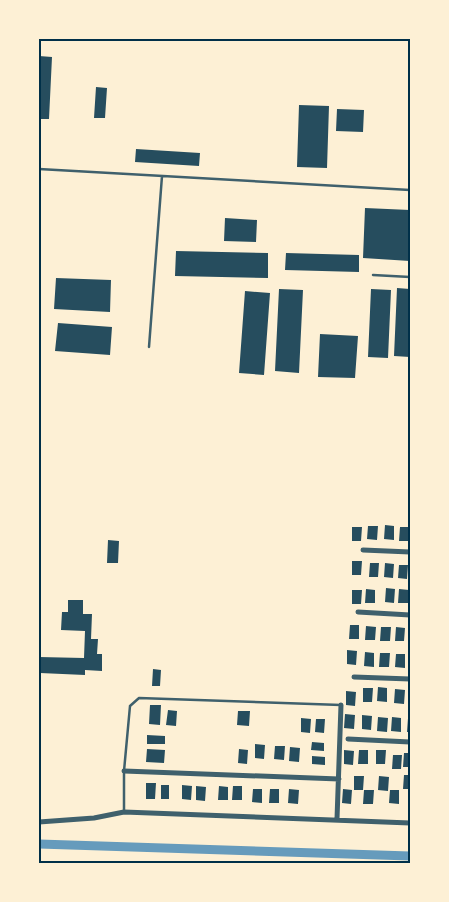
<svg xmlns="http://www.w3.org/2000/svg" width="449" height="902" font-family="'Crimson Pro',serif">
  <rect width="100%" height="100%" fill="#fdf0d5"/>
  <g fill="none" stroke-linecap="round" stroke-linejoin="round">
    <path stroke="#669bbc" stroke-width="9" d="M39,844l371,12"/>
  </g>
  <path fill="#264d5e" d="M39,56l13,1 -3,62h-10z
    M96,87l11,1 -2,30h-11z
    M299,105l30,1 -2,62 -30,-1z
    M337,109l27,1 -1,22 -27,-1z
    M136,149l64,4 -1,13 -64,-4z
    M365,208l45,2v51l-47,-3z
    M225,218l32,2 -1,22 -32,-1z
    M176,251l92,2v25l-93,-2z
    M286,253l73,2v17l-74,-2z
    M56,278l55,2 -1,32 -56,-3z
    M397,288l13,1v68l-16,-1z
    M279,289l24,1 -4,83 -24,-2z
    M371,289l20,1 -3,68 -20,-1z
    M245,291l25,2 -6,82 -25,-2z
    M58,323l54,4 -2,28 -55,-4z
    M320,334l38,2 -3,42 -37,-1z
    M385,525l9,1v14l-10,-1z
    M368,526h10l-1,14 -10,-1z
    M352,527h10l-1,14h-9z
    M400,527h9v14h-10z
    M108,540l11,1 -1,22h-11z
    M352,561h10l-1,14h-9z
    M370,563h9l-1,14h-9z
    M385,563l9,1 -1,14 -9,-1z
    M399,565h9l-1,14 -9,-1z
    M386,588l9,1 -1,14 -9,-1z
    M366,589l9,1v13h-10z
    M399,589l10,1 -1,13h-10z
    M352,590h10l-1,14h-9z
    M68,600h15v14h9l-1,25h7l-1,15h5v17l-17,-1v5l-45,-2 -1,-16 45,1 1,-27 -24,-1 1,-18h6z
    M350,625h9v14h-10z
    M366,626l10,1 -1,13h-10z
    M381,627h10l-1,14h-10z
    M396,627l9,1 -1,13h-9z
    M347,650l10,1 -1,14 -9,-1z
    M365,652l9,1v14l-10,-1z
    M380,653h10l-1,14h-10z
    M396,654h9v14l-10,-1z
    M153,669l8,1 -1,16h-8z
    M378,687l9,1v14l-10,-1z
    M363,688h10l-1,14h-9z
    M395,689l10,1 -1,14 -10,-1z
    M346,691l10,1 -1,14 -9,-1z
    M150,705h11l-1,20 -11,-1z
    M168,710l9,1 -1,15 -10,-1z
    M238,711h12l-1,15 -12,-1z
    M345,714l10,1 -1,14 -10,-1z
    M362,715l10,1 -1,14 -9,-1z
    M378,717l10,1 -1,14 -10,-1z
    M392,717l9,1v14l-10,-1z
    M301,718l10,1 -1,14 -9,-1z
    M408,718h2v14h-3z
    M316,719h9l-1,14 -9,-1z
    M147,735l18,1v8h-18z
    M312,742l12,1v8l-13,-1z
    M255,744l10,1 -1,14 -9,-1z
    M275,746h10l-1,14 -10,-1z
    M290,747l10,1 -1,14 -10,-1z
    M147,749l18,1 -1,13 -18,-1z
    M239,749l9,1 -1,14 -9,-1z
    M344,750l10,1 -1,14 -9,-1z
    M359,750h9v14h-10z
    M376,750h10l-1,14h-9z
    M404,753h6v14h-7z
    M393,755h9l-1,14h-9z
    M312,756l13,1v8l-13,-1z
    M404,775h6v14h-7z
    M354,776h10l-1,14h-9z
    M379,776l10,1 -1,14 -10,-1z
    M146,783h10l-1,16h-9z
    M161,785h8v14h-8z
    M182,785l10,1 -1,14 -9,-1z
    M196,786l10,1 -1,14 -9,-1z
    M219,786l9,1v13h-10z
    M233,786h9v14h-10z
    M253,789h9v14l-10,-1z
    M270,789h9v14h-10z
    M289,789l10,1 -1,14 -10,-1z
    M343,789l9,1 -1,14 -9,-1z
    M364,790h10l-1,14h-10z
    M390,790h9v14l-10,-1z"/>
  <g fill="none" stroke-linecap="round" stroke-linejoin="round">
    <path stroke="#3f606c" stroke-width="2.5" d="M39,169l371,21
      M373,275l37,2
      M149,347l13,-171
      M124,812v-41l6,-65 9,-8 202,7"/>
    <path stroke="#3f606c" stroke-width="5" d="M363,550l47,2
      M358,612l52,3
      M354,677l56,2
      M348,739l62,3
      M124,771l215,8
      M337,819l4,-114
      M39,822l55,-4 30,-6 286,11"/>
  </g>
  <rect width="449" height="902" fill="none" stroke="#fdf0d5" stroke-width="80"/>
  <rect x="40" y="40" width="369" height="822" fill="none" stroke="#003049" stroke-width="2"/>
</svg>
